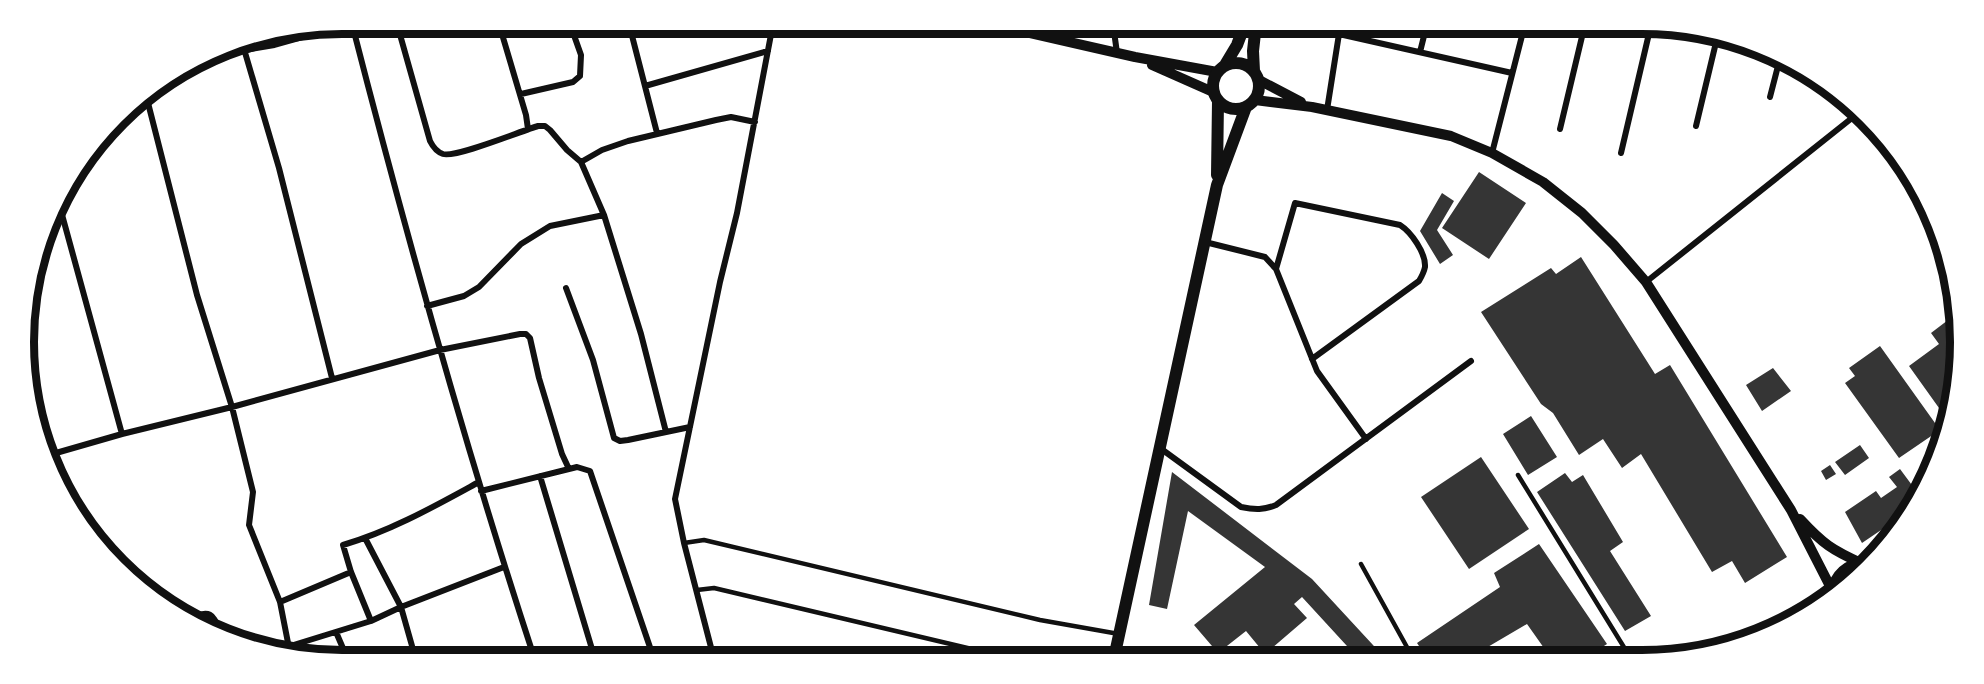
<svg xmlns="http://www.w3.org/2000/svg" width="1984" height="684" font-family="'DejaVu Sans',sans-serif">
  <rect width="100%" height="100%" fill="#fff"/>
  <path fill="#353535" d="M1479,172l47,31 -37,56 -47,-31z
    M1442,193l12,8 -17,29 16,25 -13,9 -20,-33z
    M1581,257l74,117 15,-9 117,192 -42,26 -13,-22 -20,11 -71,-118 -19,14 -19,-29 -24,16 -26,-42 -12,-9 -60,-92 70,-44 5,6z
    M1952,317l4,5 -7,100 -40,-56 30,-22 -8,-11z
    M1880,346l60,84 -41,28 -54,-75 10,-7 -6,-8z
    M1773,368l18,23 -29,20 -16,-26z
    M1531,416l26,41 -29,18 -25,-41z
    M1860,445l9,13 -24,17 -10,-13z
    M1481,457l48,72 -60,40 -48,-72z
    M1830,465l6,9 -10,6 -5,-9z
    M1900,469l20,27 -3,5 -8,10 -47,32 -17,-31 31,-21 5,7 16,-11 -8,-10z
    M1172,472l140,107 73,79h-27l-56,-61 -8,7 13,14 -42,36 -19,-23 -28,22 -24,-28 71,-58 -77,-56 -21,98 -18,-4z
    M1565,473l7,9 11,-7 40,67 -13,9 41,65 -26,15 -88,-139z
    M1539,544l68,100 -20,13 -36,1 -24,-34 -58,34h-42l-10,-15 83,-56 -6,-14z"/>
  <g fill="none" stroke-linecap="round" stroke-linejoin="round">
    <path stroke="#111" stroke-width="4.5" d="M1518,475l112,182
      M684,543l20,-3 336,80 79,14
      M1361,564l52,94
      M697,590l17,-2 300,71"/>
    <path stroke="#111" stroke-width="6" d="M352,24c55,214 114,426 183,636
      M397,24l33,117c3,6 7,11 13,13 13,4 78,-23 95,-28h7l5,4 17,20 14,12 23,53 37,119 25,98
      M499,24l27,91 2,14
      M629,24l28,109
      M1113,24l4,29
      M1331,24l4,8 4,2
      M244,49l35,119 53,210
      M1420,52l7,-28
      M645,86l123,-35
      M521,94l52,-12 7,-6 1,-21 -11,-31
      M146,95l51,200 35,112 21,85 -4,33 31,77 10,51
      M1770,97l9,-35
      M1327,110l12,-76 173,39
      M1696,126l22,-92
      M1560,129l25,-105
      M1492,153l33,-129
      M1621,153l30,-128
      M581,162l21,-12 26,-9 88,-21 15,-3 24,5
      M58,200l64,234
      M1205,242l60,15 11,12 41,102 49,68
      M1276,269l19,-66 105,22c11,7 26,28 25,42 -1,5 -3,9 -6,14l-107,78
      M1646,282l211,-168
      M566,288l27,72 21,78 6,3 8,-1 62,-13
      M427,306l37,-10 15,-9 42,-43 29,-18 54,-11
      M1160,448l81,59c14,3 23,3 35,-2l195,-144
      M49,455l73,-21 110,-27 208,-57 80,-16h6l4,4 9,40 23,76 7,15
      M540,476l55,183
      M481,491l96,-24 13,4 64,188
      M365,538l36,69 15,53
      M280,602l71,-30
      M188,617c20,-4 24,-8 31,13
      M371,621l-20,-49 -8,-27c48,-14 92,-39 136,-63
      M336,632l12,28
      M287,647l84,-26 30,-14 103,-40
      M714,659l-30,-116 -9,-44 45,-217 17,-69 36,-189
      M438,660l12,-4 3,4"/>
    <path stroke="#111" stroke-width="10" d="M990,24l145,33 82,15
      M211,54l63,-11 68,-19
      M1152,65l61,27
      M1259,80l42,22
      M1255,100l57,7 139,29 41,17 51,29 39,31 32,32 32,37 145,228 42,82
      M1800,519c23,25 32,31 63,45"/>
    <path stroke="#111" stroke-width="12" d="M1213 86a23 23 0 1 1 46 0a23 23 0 1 1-46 0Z
      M1225,65l12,-20 8,-21
      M1254,71l-1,-20 3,-27
      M1217,175l1,-74
      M1114,658l103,-473 29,-78"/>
    <path stroke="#111" stroke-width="15" d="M1833,594c4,-18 14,-28 33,-30"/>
  </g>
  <path d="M0 0H1984V684H0ZM342 34H1642A308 308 0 0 1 1950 342V342A308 308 0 0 1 1642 650H342A308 308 0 0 1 34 342V342A308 308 0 0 1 342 34Z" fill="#fff" fill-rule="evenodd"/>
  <path fill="none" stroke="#111" stroke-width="8" d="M342 34H1642A308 308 0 0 1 1950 342V342A308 308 0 0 1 1642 650H342A308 308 0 0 1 34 342V342A308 308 0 0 1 342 34Z"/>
</svg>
